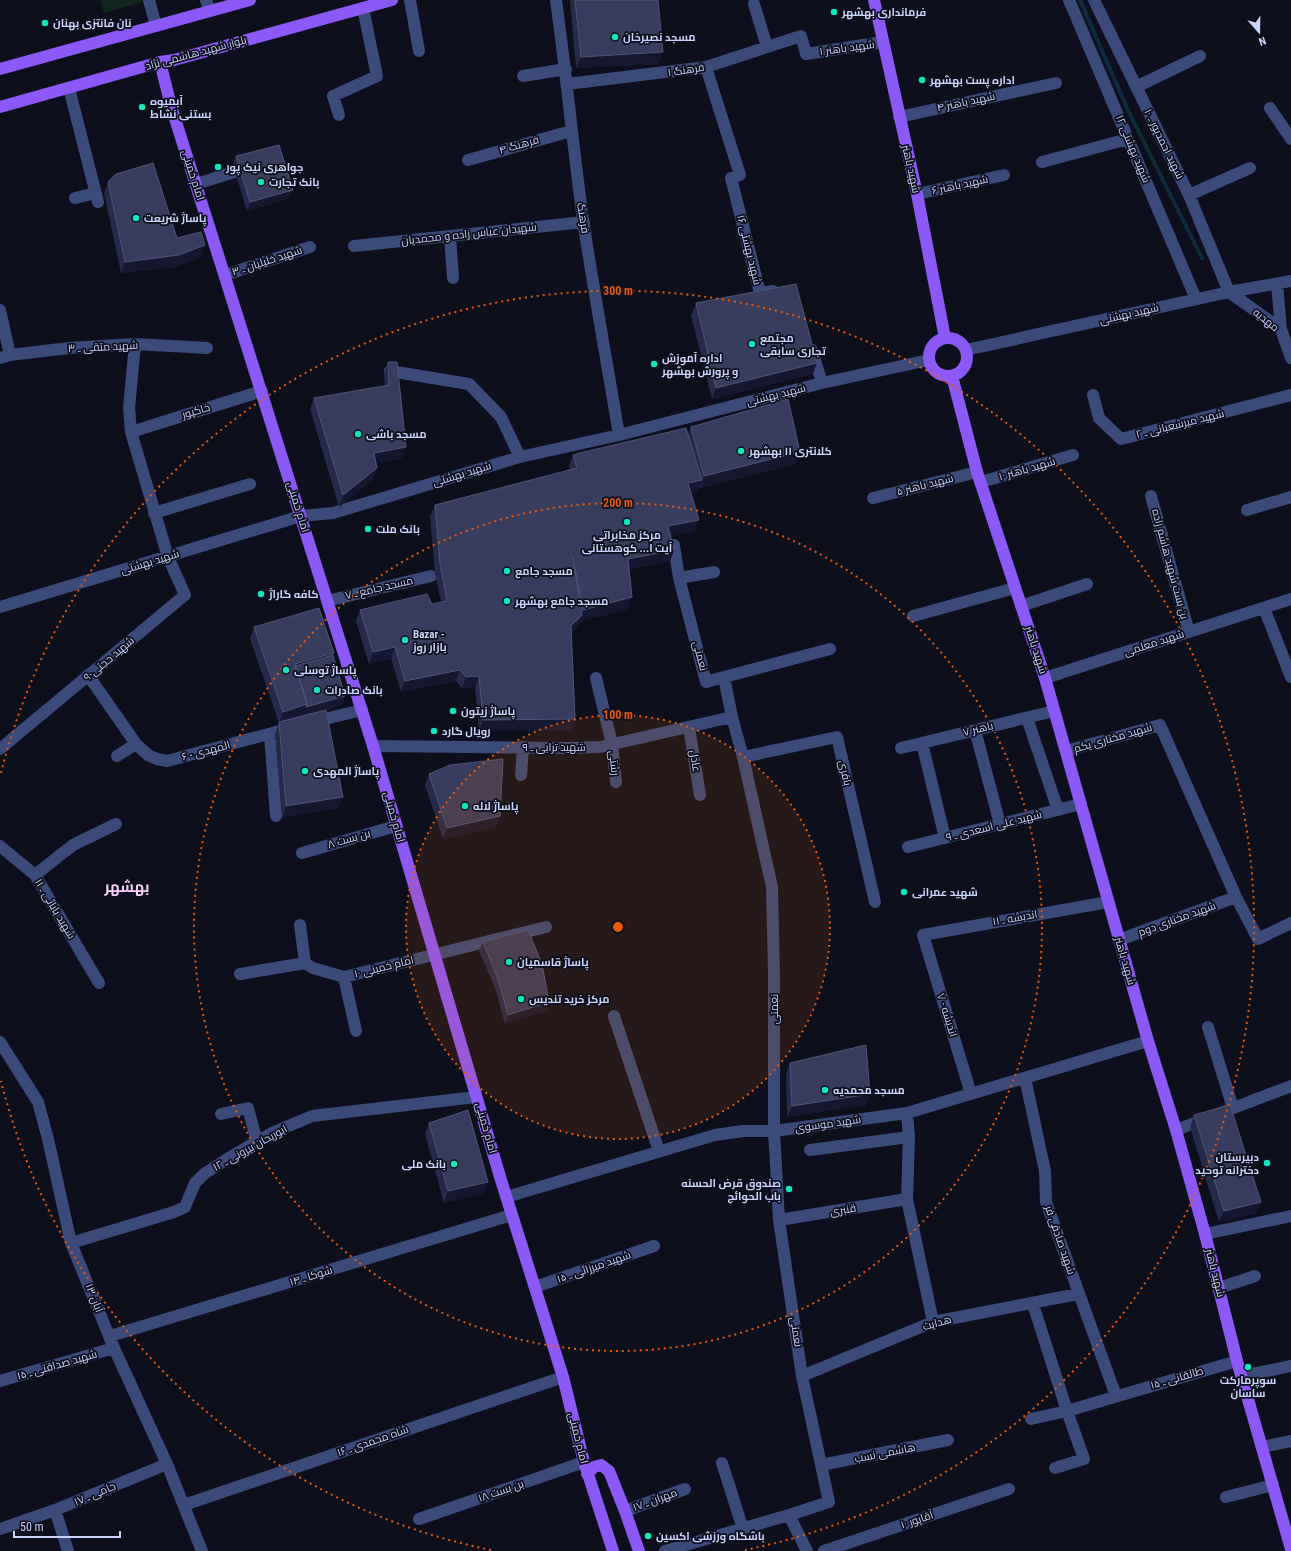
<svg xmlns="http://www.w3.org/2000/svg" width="1291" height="1551" font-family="'Roboto Condensed',Cairo,sans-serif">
  <rect width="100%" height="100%" fill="#0d0f1d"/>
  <path fill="#10261f" d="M100,0h50l-46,13z"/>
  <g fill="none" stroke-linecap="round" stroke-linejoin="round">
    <path stroke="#0d2c3b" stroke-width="4" d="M1080,0l47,108 75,150"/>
    <path stroke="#3a4a79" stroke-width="12" d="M149,0l7,26
      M206,0l4,11
      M410,0l9,51
      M556,0c10,73 17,146 27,220 11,72 24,143 36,215
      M1069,0l127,299
      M1094,0l95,195 40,97
      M754,4l13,43
      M706,67l34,108 -9,3 29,115 13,-2
      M523,76l43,-7
      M567,84l139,-17 95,-31 5,18 76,-12
      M1136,87l64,-31
      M69,88l29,114
      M1270,108l21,31
      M339,115l-6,-19 44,-20 -14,-68
      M899,117l157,-34
      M468,160l103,-29
      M1042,162l86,-23
      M196,184l54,-17
      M917,194l87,-19
      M1189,195l61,-27
      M75,198l21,-5
      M450,236l3,42
      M354,246l230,-24
      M225,275l85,-28
      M1277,284l4,45
      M1229,292l52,37 10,29
      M0,310l10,45
      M812,350l10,33
      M966,350l263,-58 62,-11
      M0,358l10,-3 59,-7 66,-4 72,4
      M390,371l79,13 32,33 19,40
      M1093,395l6,23 22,21 170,-44
      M131,432l131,-41
      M981,482l92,-27
      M1151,496l38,136
      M873,498l104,-26
      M1247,510l44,-13
      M154,513l96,-29
      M679,578l35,-6
      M327,601l104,-25
      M1021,606l66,-22
      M0,607l301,-91 32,-3 187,-56 99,-22 203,-52 107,-23
      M1264,608l27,69
      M913,616l102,-28
      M88,675l48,69 12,11 9,4 10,2 124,-33
      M724,677l106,-28
      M596,678l16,66 4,38
      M1045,678l246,-79
      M1027,718l31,92
      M312,722l50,-12
      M689,727l11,68
      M975,730l25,94
      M270,734l6,82
      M922,743l23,95
      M373,746l193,2 34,-1 132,-30
      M901,748l153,-37
      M0,749l185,-154 -17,-38 -37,-125 -2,-24 6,-64
      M1066,751l94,-26 76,172 22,42 33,-16
      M117,756l19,-12
      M743,757l94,-20 38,165
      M521,775l2,-28
      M0,846l35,29 64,108
      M908,847l173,-43
      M302,853l94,-27
      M35,875l38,-30 43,-21
      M300,925l5,38
      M1119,940l117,-43
      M240,974l65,-11 8,5 31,9 202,-50
      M344,977l12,54
      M614,1016l45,135
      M1208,1027l25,81
      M0,1042l38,60 10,37 23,104 43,105 53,116 35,87
      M1025,1078l20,93 1,31 70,194
      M971,1094l-48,-159 185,-33
      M907,1113l2,24 -2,62 26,123
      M221,1114l27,-6 9,34
      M1176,1130l115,-44
      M810,1150l99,-13
      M506,1197l209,-62 28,-4h31l133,-18 241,-72
      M779,1220l128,-21
      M1205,1234l86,-18
      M71,1243l103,-31 11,-5 10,-24 9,-9 28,-18 40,-23 40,-17 164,-19
      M535,1287l119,-41
      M1219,1288l36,-12
      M1033,1304l34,107 170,-50
      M110,1336l402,-121
      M802,1376l131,-54 145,-28
      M1242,1376l49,-10
      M0,1381l114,-33
      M1031,1419l36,-8 17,48 -29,9
      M1262,1447l29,-6
      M722,1463l21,66
      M821,1465l127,-25
      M1226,1497l47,-12
      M184,1505l379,-128
      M55,1510l13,41
      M625,1511l60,-22
      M789,1515l18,36
      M419,1519l165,-57
      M0,1529l55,-19 112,-46
      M665,1551l124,-36 40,-13 -27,-126 -23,-156 -5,-89v-155l-2,-89 -29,-130 -11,-40 -8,-40 -18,5 -27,-104 -5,-33
      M824,1551l185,-62"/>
    <path stroke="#8c58f6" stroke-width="12" d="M874,0l43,194 28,144
      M160,62l11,44 202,640 128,434 62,197 21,85 29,89
      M0,69l250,-69
      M0,107l160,-45 14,-2 218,-60
      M929 357a19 19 0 1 1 38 0a19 19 0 1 1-38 0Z
      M952,376l25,96 68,206 103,363 28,89 29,104 32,127 54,188
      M587,1474l7,-7 7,-2 8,6 16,40 14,40"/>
  </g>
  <path fill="#262a49" d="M570,0h88l1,64 -83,4z
    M236,156l53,42 -42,13 -14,-46z
    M108,182l69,56 24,19 -26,10 -54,6 -17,-80z
    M696,303l117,71 -101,25 -21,-84z
    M388,362l14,96 -26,5 -3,16 -34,28 -29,-98 4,-11 71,-12 -1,-12z
    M691,427l105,37 -96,24v-2l-2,5 -7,2 4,38 -25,5 4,14 -4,11 -41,8 -1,40 -47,12 -3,6 -7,6 4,86 -4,12h-92l-4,-44 -13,1 -6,-7 -55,11 -10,-34 -22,6 -13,-43 4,-11 72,-6 9,-2 -6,-28 -5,-58 5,-11 135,-35 -1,-4 4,-11 115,-21z
    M254,627l80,26 -1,2 9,50 -50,14 47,89 -57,10 -7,-84 4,-11 -29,-84z
    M429,774l71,42 -4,11 -53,12 -18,-54z
    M483,942l66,60 -3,9 -41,13 -10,-36 -16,-37z
    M790,1063l80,31 -4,11 -79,12 -1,-42z
    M1194,1115l67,87 -5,11 -37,9 -29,-95z
    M429,1123l55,70 -40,10 -19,-69z"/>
  <path fill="#151730" d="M663,52l-4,12 -83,4 5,-11z
    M293,190l-4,8 -42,13 3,-9z
    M205,245l-4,12 -26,10 -54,6 4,-11z
    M817,363l-4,11 -101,25 4,-11z
    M406,447l-4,11 -32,6 4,-11z
    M800,452l-4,12 -96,24 4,-12z
    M377,468l-4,11 -34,28 4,-12z
    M702,480l-4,11 -14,3 4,-11z
    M699,520l-4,11 -32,6 5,-11z
    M674,550l-4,11 -46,9 4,-11z
    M632,597l-4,12 -47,12 -3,6 -11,10 4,-11 9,-8 3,-8z
    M395,647l-4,11 -22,6 4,-12z
    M334,653l-4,11 -34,10 -1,-10z
    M460,670l-4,11 -55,11 4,-11z
    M479,676l-4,11 -13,1 4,-11z
    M345,696l-3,9 -39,10 -24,8 4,-11 24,-8z
    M575,719l-4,12h-92l4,-11z
    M343,797l-4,11 -57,10 4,-12z
    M500,816l-4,11 -53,12 4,-11z
    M549,1002l-3,9 -41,13 3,-9z
    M870,1094l-4,11 -79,12 5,-11z
    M488,1182l-4,11 -40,10 4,-12z
    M1261,1202l-5,11 -37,9 5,-11z"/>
  <path fill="#383c5d" stroke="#4f5476" d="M575,0h83l5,52 -82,5z
    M279,145l14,45 -43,12 -14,-46z
    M153,163l24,75 24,-6 4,13 -26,10 -54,7 -17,-80 8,-8z
    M796,284l21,79 -101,25 -20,-85z
    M388,362h9l9,85 -32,6 3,15 -34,27 -29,-97 75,-13z
    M788,399l12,53 -96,24 -13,-49z
    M686,428l16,52 -14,3 11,37 -31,6 6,24 -46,9 4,38 -49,13 -10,-52 9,57 -11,11 4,93 -92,1 -4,-44 -13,1 -6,-7 -55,11 -10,-34 -22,5 -13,-42 67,-16 5,10 15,-3 -7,-38 -5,-58 142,-37 -4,-13 11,-3z
    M319,608l15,45 -39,11 12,40 -24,8 -29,-85z
    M333,655l12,41 -39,11 1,-3 -12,-38z
    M326,710l17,87 -57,9 -7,-84z
    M503,759l-3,57 -53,12 -18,-54 21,-9z
    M528,930l14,34 7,38 -41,13 -10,-36 -15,-37z
    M866,1045l4,49 -78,12 -2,-43z
    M1230,1105l31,97 -37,9 -30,-96z
    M468,1110l20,72 -40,9 -19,-68z"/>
  <circle cx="618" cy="927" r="212" fill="#e8590c" fill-opacity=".12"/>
  <g fill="none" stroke="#e8590c" stroke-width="2" stroke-dasharray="2 4">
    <circle cx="618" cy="927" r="212"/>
    <circle cx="618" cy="927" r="424"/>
    <path d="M491 1550A636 636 0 0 1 1 1081M1 773A636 636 0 1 1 745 1550"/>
  </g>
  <g fill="#0de7bb" stroke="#0d0f1d" stroke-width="1.5">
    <circle cx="834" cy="12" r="4"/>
    <circle cx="45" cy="23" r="4"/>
    <circle cx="615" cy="37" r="4"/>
    <circle cx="922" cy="80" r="4"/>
    <circle cx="142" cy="107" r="4"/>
    <circle cx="218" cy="167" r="4"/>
    <circle cx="261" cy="182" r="4"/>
    <circle cx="136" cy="218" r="4"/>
    <circle cx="752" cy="344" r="4"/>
    <circle cx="654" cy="364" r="4"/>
    <circle cx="358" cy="434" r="4"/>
    <circle cx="741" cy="451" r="4"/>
    <circle cx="627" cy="522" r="4"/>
    <circle cx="368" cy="529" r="4"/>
    <circle cx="507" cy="571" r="4"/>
    <circle cx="261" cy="594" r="4"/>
    <circle cx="507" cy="601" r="4"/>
    <circle cx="405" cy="640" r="4"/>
    <circle cx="286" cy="670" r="4"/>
    <circle cx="317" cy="690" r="4"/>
    <circle cx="453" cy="711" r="4"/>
    <circle cx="434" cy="731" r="4"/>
    <circle cx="305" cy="771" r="4"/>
    <circle cx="465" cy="806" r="4"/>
    <circle cx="904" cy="892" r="4"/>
    <circle cx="509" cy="962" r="4"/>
    <circle cx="521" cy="999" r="4"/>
    <circle cx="825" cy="1090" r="4"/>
    <circle cx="1267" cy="1163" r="4"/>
    <circle cx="454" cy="1164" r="4"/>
    <circle cx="789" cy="1189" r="4"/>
    <circle cx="1248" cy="1367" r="4"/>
    <circle cx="648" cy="1536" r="4"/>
  </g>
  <g text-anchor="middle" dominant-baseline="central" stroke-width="3.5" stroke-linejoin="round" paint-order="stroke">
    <g font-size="11" font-weight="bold" fill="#cbd4fc" stroke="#0d0f1d" text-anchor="start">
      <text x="842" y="12">فرمانداری بهشهر</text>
      <text x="53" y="23">نان فانتزی بهنان</text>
      <text x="623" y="37">مسجد نصیرخان</text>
      <text x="930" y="80">اداره پست بهشهر</text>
      <text x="150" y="101">آبمیوه<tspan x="150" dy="13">بستنی نشاط</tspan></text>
      <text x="226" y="167">جواهری نیک پور</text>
      <text x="269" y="182">بانک تجارت</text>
      <text x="144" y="218">پاساژ شریعت</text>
      <text x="760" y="338">مجتمع<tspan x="760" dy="13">تجاری سابقی</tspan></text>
      <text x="662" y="358">اداره آموزش<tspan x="662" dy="13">و پرورش بهشهر</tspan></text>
      <text x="366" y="434">مسجد باشی</text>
      <text x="749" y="451">کلانتری ۱۱ بهشهر</text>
      <text x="376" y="529">بانک ملت</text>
      <text x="627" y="535" text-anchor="middle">مرکز مخابراتی<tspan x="627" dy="13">آیت ا... کوهستانی</tspan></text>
      <text x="515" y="571">مسجد جامع</text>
      <text x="269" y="594">کافه گاراژ</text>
      <text x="515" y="601">مسجد جامع بهشهر</text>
      <text x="413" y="634">Bazar -<tspan x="413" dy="13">بازار روز</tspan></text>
      <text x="294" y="670">پاساژ توسلی</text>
      <text x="325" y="690">بانک صادرات</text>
      <text x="461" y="711">پاساژ زیتون</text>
      <text x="442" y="731">رویال گارد</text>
      <text x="313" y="771">پاساژ المهدی</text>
      <text x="473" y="806">پاساژ لاله</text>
      <text x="912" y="892">شهید عمرانی</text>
      <text x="517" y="962">پاساژ قاسمیان</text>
      <text x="529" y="999">مرکز خرید تندیس</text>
      <text x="833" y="1090">مسجد محمدیه</text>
      <text x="1259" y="1157" text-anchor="end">دبیرستان<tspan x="1259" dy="13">دخترانه توحید</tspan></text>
      <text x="446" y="1164" text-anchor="end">بانک ملی</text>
      <text x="781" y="1183" text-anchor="end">صندوق قرض الحسنه<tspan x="781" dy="13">باب الحوائج</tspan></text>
      <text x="1248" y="1380" text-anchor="middle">سوپرمارکت<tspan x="1248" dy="13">ساسان</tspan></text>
      <text x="656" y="1536">باشگاه ورزشی اکسین</text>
    </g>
    <g font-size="11" fill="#cbd4fc" stroke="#0d0f1d">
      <text transform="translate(847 48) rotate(-8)">شهید باهنر ۱</text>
      <text transform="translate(196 53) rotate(-15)">بلوار شهید هاشمی نژاد</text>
      <text transform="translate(686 70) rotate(-9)">فرهنگ ۱</text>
      <text transform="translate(966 102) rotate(-12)">شهید باهنر ۴</text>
      <text transform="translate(1164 144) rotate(64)">شهید احمدپور ـ ۱۰</text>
      <text transform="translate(519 145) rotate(-16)">فرهنگ ۴</text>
      <text transform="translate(1133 149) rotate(67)">شهید بهشتی ۱۲</text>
      <text transform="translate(911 169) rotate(77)">شهید باهنر</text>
      <text transform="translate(193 175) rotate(72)">امام خمینی</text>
      <text transform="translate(960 185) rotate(-12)">شهید باهنر ۶</text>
      <text transform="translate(583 218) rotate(81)">فرهنگ</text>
      <text transform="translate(469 234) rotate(-6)">شهیدان عباس زاده و محمدیان</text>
      <text transform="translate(749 250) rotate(76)">شهید بهشتی ۱۶</text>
      <text transform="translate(267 261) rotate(-18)">شهید خلیلیان ـ ۳</text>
      <text transform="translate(1129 314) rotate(-13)">شهید بهشتی</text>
      <text transform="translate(1266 320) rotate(39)">مهدیه</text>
      <text transform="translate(103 347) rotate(-3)">شهید متقی ـ ۳</text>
      <text transform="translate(776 395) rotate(-14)">شهید بهشتی</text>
      <text transform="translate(196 411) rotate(-17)">خاکپور</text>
      <text transform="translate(1180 424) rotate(-14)">شهید میرشعبانی ـ ۲</text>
      <text transform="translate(1027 469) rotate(-16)">شهید باهنر ۱۰</text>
      <text transform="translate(462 474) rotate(-17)">شهید بهشتی</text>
      <text transform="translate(925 485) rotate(-14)">شهید باهنر ۵</text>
      <text transform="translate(298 507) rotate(73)">امام خمینی</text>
      <text transform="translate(150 562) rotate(-17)">شهید بهشتی</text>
      <text transform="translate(1170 564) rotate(75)">بن بست شهید هاشم زاده</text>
      <text transform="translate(379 588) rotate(-13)">مسجد جامع ـ ۷</text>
      <text transform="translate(1154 643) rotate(-18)">شهید معلمی</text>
      <text transform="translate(1036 650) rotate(72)">شهید باهنر</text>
      <text transform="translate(700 656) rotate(75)">نعمتی</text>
      <text transform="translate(109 659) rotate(-40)">شهید حجتی-۹</text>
      <text transform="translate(978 729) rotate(-13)">باهنر ۷</text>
      <text transform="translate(1113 738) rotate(-16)">شهید مختاری یکم</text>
      <text x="554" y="747">شهید ترابی ـ ۹</text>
      <text transform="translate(206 751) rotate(-15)">المهدی - ۶</text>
      <text transform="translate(695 761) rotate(81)">عادل</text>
      <text transform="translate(614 763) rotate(83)">رشتی</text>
      <text transform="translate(845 773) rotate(77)">باقری</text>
      <text transform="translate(394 817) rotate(74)">امام خمینی</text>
      <text transform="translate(994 826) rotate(-14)">شهید علی اسعدی ـ ۹</text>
      <text transform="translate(349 839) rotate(-16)">بن بست ۸</text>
      <text transform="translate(55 909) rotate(59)">شهید بابائی ـ ۱۱</text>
      <text transform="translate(1015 918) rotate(-10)">اندیشه ـ ۱۱</text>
      <text transform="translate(1177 919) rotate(-20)">شهید مختاری دوم</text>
      <text transform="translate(1125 961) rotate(74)">شهید باهنر</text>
      <text transform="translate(384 967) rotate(-14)">امام خمینی ۱۰</text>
      <text transform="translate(774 1009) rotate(-90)">نعمتی</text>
      <text transform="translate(947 1015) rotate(73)">اندیشه - ۷</text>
      <text transform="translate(828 1124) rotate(-8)">شهید موسوی</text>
      <text transform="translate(486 1128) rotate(74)">امام خمینی</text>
      <text transform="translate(250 1148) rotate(-29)">ابوریحان بیرونی ـ ۱۲</text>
      <text transform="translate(843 1210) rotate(-9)">قنبری</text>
      <text transform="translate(1060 1240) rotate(71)">شهید صادقی فر</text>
      <text transform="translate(594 1267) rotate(-19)">شهید میرزائی ـ ۱۵</text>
      <text transform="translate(1215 1273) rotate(76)">شهید باهنر</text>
      <text transform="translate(311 1276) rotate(-17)">شوکا ـ ۱۴</text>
      <text transform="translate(94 1298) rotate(68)">۱۳ آبان</text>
      <text transform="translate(937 1323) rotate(-15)">هدایت</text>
      <text transform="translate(796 1332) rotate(81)">نعمتی</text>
      <text transform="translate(57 1365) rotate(-16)">شهید صداقتی ـ ۱۵</text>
      <text transform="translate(1177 1378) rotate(-16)">طالقانی ـ ۱۵</text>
      <text transform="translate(578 1438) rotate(76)">امام خمینی</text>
      <text transform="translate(373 1441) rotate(-19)">شاه محمدی ـ ۱۶</text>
      <text transform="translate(885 1453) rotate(-11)">هاشمی نسب</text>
      <text transform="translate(501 1491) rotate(-19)">بن بست ۱۸</text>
      <text transform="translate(95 1494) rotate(-23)">جامی ـ ۱۷</text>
      <text transform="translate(655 1500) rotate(-20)">مهران ـ ۱۷</text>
      <text transform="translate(917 1520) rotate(-19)">آقاپور ۱۰</text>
    </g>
    <g font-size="15" font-weight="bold" fill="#fccdf9" stroke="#0d0f1d">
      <text x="127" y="887">بهشهر</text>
    </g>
  </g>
  <circle cx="618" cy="927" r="6" fill="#e8590c" stroke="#0d0f1d" stroke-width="2"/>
  <g font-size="12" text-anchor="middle" font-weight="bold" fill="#e8590c" stroke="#0d0f1d" stroke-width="3.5" stroke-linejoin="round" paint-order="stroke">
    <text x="618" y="295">300 m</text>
    <text x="618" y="507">200 m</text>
    <text x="618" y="719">100 m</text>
  </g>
  <g transform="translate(1259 32) rotate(160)" stroke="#0d0f1d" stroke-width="3" paint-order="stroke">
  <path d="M0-3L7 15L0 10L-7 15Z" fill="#cbd4fc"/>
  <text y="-6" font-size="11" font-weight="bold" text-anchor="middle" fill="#cbd4fc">N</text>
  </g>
  <path d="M14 1531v6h106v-6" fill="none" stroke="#cbd4fc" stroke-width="2"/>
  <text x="20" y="1531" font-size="12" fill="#cbd4fc" stroke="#0d0f1d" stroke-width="3" paint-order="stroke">50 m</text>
</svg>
